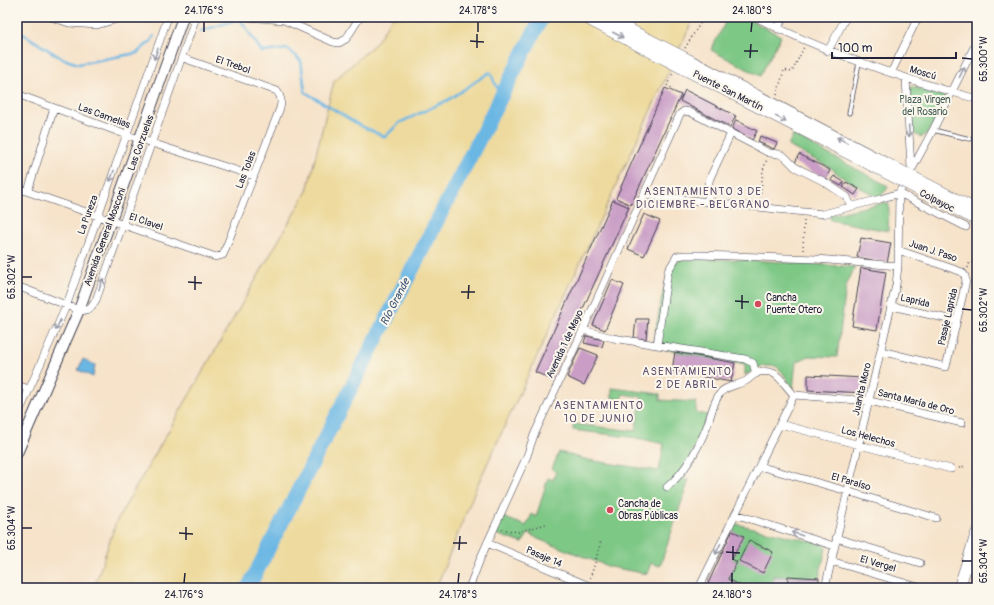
<svg xmlns="http://www.w3.org/2000/svg" width="994" height="605" font-family="Pangolin,sans-serif">
  <rect width="100%" height="100%" fill="#fbf7ec"/>
  <filter id="ink" filterUnits="userSpaceOnUse"><feTurbulence type="fractalNoise" baseFrequency=".025" numOctaves="2"/><feDisplacementMap in="SourceGraphic" scale="8" xChannelSelector="R" yChannelSelector="G"/><feConvolveMatrix kernelMatrix="1 2 1 2 8 2 1 2 1" color-interpolation-filters="sRGB"/></filter>
  <filter id="wash" filterUnits="userSpaceOnUse"><feTurbulence type="fractalNoise" baseFrequency=".012" numOctaves="4" result="noise"/><feDisplacementMap in="SourceGraphic" scale="16" xChannelSelector="R" yChannelSelector="G"/><feGaussianBlur stdDeviation="0.9" result="paint"/><feColorMatrix in="noise" values="0 0 0 0 0 0 0 0 0 0 0 0 0 0 0 0 0 1.4 0 .05"/><feComposite in="paint" operator="in"/></filter>
  <g filter="url(#wash)">
    <rect width="100%" height="100%" fill="#f6e3ca"/>
    <path fill="#cdbed2" d="M773,576h15l-1,12h-15z"/>
    <path fill="#7ec886" stroke="#507560" d="M728,17h16l37,19 -21,40 -49,-26z
      M911,87h3l32,10c-6,12 -13,34 -24,40l-8,-3 -3,-3 -1,-38z
      M793,135l95,51c-1,5 -6,9 -11,11l-37,-21 -9,-8 -43,-22z
      M887,202l2,3 -1,26 -58,-11v-5z
      M704,259l46,1 105,7 -9,19 -9,71 -28,-1 -13,6 -3,27 -10,-16 -7,-7h-14l-17,9v-11c-31,-2 -62,-11 -92,-18l8,-45 9,-35 11,-6z
      M612,388l48,6v6l36,2v11l12,2 -27,63 8,2 -29,86 -9,-3 -4,11 -37,-7 -72,-28 -9,-6 -7,10 -26,-9 7,-17 23,9 6,-12 4,3 12,-39 5,2 3,-8 -4,-3 7,-17 29,8 71,11 5,-27 -27,-6 -64,-8v-6l62,7 7,-34 -19,-3 -2,6 -9,-2z
      M736,524l87,20 3,4 -7,30 -46,-2 -1,12h-27l-17,-9 9,-17 -5,-3 11,-23 -11,-5z"/>
    <path fill="#eeda9e" stroke="#887e6c" d="M392,17h302l-218,471 -40,100h-342l22,-66 191,-331 27,-110 42,-38z"/>
    <path fill="#6ab7e4" stroke="#466c90" d="M83,359l12,6 -2,12 -15,-7z"/>
    <g fill="none" stroke-linecap="round" stroke-linejoin="round">
      <path stroke="#6ab7e4" stroke-width="2.5" d="M17,30l44,28 17,6 59,-11 14,-12 3,-5
        M201,31l39,-12 22,33 26,-3 13,12 4,31 54,33 26,12 14,-14 49,-23 42,-28 11,25"/>
      <path stroke="#6ab7e4" stroke-width="15" d="M248,588l294,-571"/>
    </g>
    <g id="blocks">
      <path fill="#c99dc6" d="M665,88l16,7 -50,110 -15,-7z
        M685,90l51,26 -6,11 -50,-26z
        M736,120l21,11 -5,9 -20,-11z
        M760,136l17,7 -3,6 -16,-7z
        M799,154l31,16 -4,9 -31,-16z
        M834,176l10,6 -3,4 -10,-6z
        M846,182l13,7 -4,6 -12,-8z
        M613,200l16,7 -78,172 -16,-7z
        M644,214l16,7 -16,35 -16,-7z
        M861,238l30,5 -4,20 -30,-6z
        M861,268l25,4 -9,58 -25,-4z
        M612,280l12,5 -19,45 -12,-5z
        M636,319h12l-2,20 -12,-1z
        M586,336l18,4 -2,7 -18,-4z
        M580,348l18,7 -14,30 -17,-8z
        M675,352l60,11 -4,19 -59,-11z
        M808,375l56,3v15l-56,-3z
        M732,531l12,5 -12,23 5,3 -9,17 17,9h-39z
        M749,540l24,12 -10,21 -24,-12z
        M788,576l31,2 -1,10h-31z"/>
    </g>
  </g>
  <g filter="url(#ink)">
    <use href="#blocks" fill-opacity="0" stroke="#423f50" stroke-width="1"/>
    <g fill="none" stroke-linecap="round" stroke-linejoin="round">
      <defs>
        <path id="lane" d="M849,113l10,-50
          M933,130l37,9"/>
        <path id="street" d="M51,17l18,6 28,2 27,-8
          M247,17l37,3 49,22 6,1 7,-4 14,-22
          M755,17c71,36 145,61 222,82
          M778,29l5,-12
          M828,51l18,-34
          M891,73l27,-56
          M906,78l5,90
          M17,94l110,41 127,41
          M17,188l199,69 7,-2 57,-147c2,-7 1,-11 -3,-17l-94,-33
          M28,191l26,-83
          M899,193l67,34
          M644,195l179,19 57,-15 19,-6 34,-63 44,-89
          M708,202v-17l2,-7 21,-45
          M17,286l62,24c10,2 12,-2 17,-10l100,-283
          M892,306l65,15
          M583,330l30,8 132,21 8,4 3,11
          M657,345l11,-74 9,-15 7,-1h16l117,4 81,7
          M881,351l65,16 20,-86 -1,-5 -3,-4 -64,-22
          M17,385l12,4
          M794,395l76,6 92,22
          M17,417l50,-113 101,-287
          M780,424l171,45
          M759,466l88,25 89,27
          M667,487c19,-16 31,-38 40,-61 4,-10 6,-25 14,-34 6,-6 17,-7 25,-11 3,-2 6,-5 9,-7 5,-3 13,-3 18,-1 7,3 15,16 21,22
          M735,514l99,32
          M836,538l84,25
          M487,543l107,45
          M831,561l87,26
          M469,588l12,-31 46,-101 7,-21 49,-105 97,-216 4,-3 6,1 79,41 10,1 6,3 10,10 28,14 24,16 4,9
          M699,588l95,-193
          M825,588l71,-303 2,-19 1,-73"/>
        <path id="secondary" d="M17,453l62,-143 104,-293"/>
        <path id="primary" d="M689,60l187,98
          M684,69l189,97
          M959,588l18,-56"/>
      </defs>
      <use href="#lane" stroke="#423f50" stroke-width="5"/>
      <use href="#street" stroke="#423f50" stroke-width="8"/>
      <use href="#secondary" stroke="#423f50" stroke-width="12"/>
      <use href="#primary" stroke="#423f50" stroke-width="12"/>
      <path stroke="#423f50" stroke-width="1.5" stroke-dasharray="1 3" stroke-linecap="butt" d="M685,48l19,-31
        M671,88l-4,-3 6,-12
        M777,95l7,-25 8,2 12,-25
        M760,201l3,-31 4,-11
        M803,250l1,-30
        M968,268l1,-4 8,-3
        M959,468l7,-2
        M502,529l16,3 28,-8
        M590,578l5,-15 6,-22"/>
      <use href="#lane" stroke="#fff" stroke-width="3.5"/>
      <use href="#street" stroke="#fff" stroke-width="7"/>
      <use href="#secondary" stroke="#fff" stroke-width="10"/>
      <use href="#primary" stroke="#fff" stroke-width="11"/>
      <defs>
        <path id="primary-bridge" d="M584,17l100,52
          M605,17l84,43
          M876,158l101,52
          M873,166l104,54"/>
      </defs>
      <use href="#primary-bridge" stroke="#423f50" stroke-width="12" stroke-linecap="butt"/>
      <use href="#primary-bridge" stroke="#fff" stroke-width="11"/>
    </g>
    <defs><path id="oneway-shaft" d="M-6 0H5M1.5-3L5.5 0L1.5 3" fill="none" stroke-width="1.6" stroke-linecap="round" stroke-linejoin="round"/></defs>
    <g stroke="#9c9ca7">
      <use href="#oneway-shaft" transform="translate(618 35) rotate(27)"/>
      <use href="#oneway-shaft" transform="translate(156 54) rotate(109)"/>
      <use href="#oneway-shaft" transform="translate(962 72) rotate(-64)"/>
      <use href="#oneway-shaft" transform="translate(781 119) rotate(27)"/>
      <use href="#oneway-shaft" transform="translate(909 131) rotate(87)"/>
      <use href="#oneway-shaft" transform="translate(842 140) rotate(-152)"/>
      <use href="#oneway-shaft" transform="translate(112 176) rotate(110)"/>
      <use href="#oneway-shaft" transform="translate(101 284) rotate(-70)"/>
      <use href="#oneway-shaft" transform="translate(58 325) rotate(114)"/>
      <use href="#oneway-shaft" transform="translate(797 534) rotate(-162)"/>
      <use href="#oneway-shaft" transform="translate(718 549) rotate(116)"/>
    </g>
  </g>
  <path fill="none" stroke="#22223b" stroke-width="1.5" d="M204,32v-10M478,32v-10M751,32l1,-10M470,41l14,1M477,48v-14M744,51h14M750,58l1,-14M962,58l10,1M22,277h10M188,282l14,1M195,290v-14M461,292h14M468,299l1,-14M735,301l14,1M742,309v-14M962,309l10,1M22,528h10M179,533l14,1M186,540v-13M453,543h14M459,550l1,-14M726,552l14,1M733,560v-14M962,561h10M184,583l1,-10M458,583l1,-10M732,583v-10"/>
  <g fill="#d1495b" stroke="#fbf7ec" stroke-width="1.5">
    <circle cx="758" cy="304" r="4"/>
    <circle cx="610" cy="510" r="4"/>
  </g>
  <g text-anchor="middle" dominant-baseline="central" stroke-width="4" stroke-linejoin="round" paint-order="stroke">
    <g font-size="10" fill="#22223b" stroke="#fbf7ec">
      <text transform="translate(233 65) rotate(19)">El Trebol</text>
      <text transform="translate(923 73) rotate(17)">Moscú</text>
      <text transform="translate(728 91) rotate(27)">Puente San Martín</text>
      <text transform="translate(104 116) rotate(20)">Las Camelias</text>
      <text transform="translate(141 143) rotate(-70)">Las Corzuelas</text>
      <text transform="translate(246 170) rotate(-69)">Las Tolas</text>
      <text transform="translate(937 201) rotate(27)">Colpayoc</text>
      <text transform="translate(88 215) rotate(-70)">La Pureza</text>
      <text transform="translate(146 222) rotate(19)">El Clavel</text>
      <text transform="translate(105 237) rotate(-70)">Avenida General Mosconi</text>
      <text transform="translate(933 251) rotate(18)">Juan J. Paso</text>
      <text transform="translate(915 301) rotate(13)">Laprida</text>
      <text transform="translate(948 317) rotate(-77)">Pasaje Laprida</text>
      <text transform="translate(565 344) rotate(-65)">Avenida 1 de Mayo</text>
      <text transform="translate(862 389) rotate(-77)">Juanita Moro</text>
      <text transform="translate(916 402) rotate(14)">Santa María de Oro</text>
      <text transform="translate(868 437) rotate(15)">Los Helechos</text>
      <text transform="translate(851 482) rotate(16)">El Paraíso</text>
      <text transform="translate(544 557) rotate(23)">Pasaje 14</text>
      <text transform="translate(878 564) rotate(16)">El Vergel</text>
    </g>
    <g font-size="10" fill="#425c55" stroke="#fbf7ec">
      <text x="925" y="100">Plaza Virgen<tspan x="925" dy="12">del Rosario</tspan></text>
    </g>
    <g font-size="10" fill="#22223b" stroke="#fbf7ec" text-anchor="start">
      <text x="766" y="298">Cancha<tspan x="766" dy="12">Puente Otero</tspan></text>
      <text x="618" y="504">Cancha de<tspan x="618" dy="12">Obras Públicas</tspan></text>
    </g>
    <g font-size="11" letter-spacing="1" fill="#5c4d6c" stroke="#fbf7ec">
      <text x="703" y="191">ASENTAMIENTO 3 DE<tspan x="703" dy="13">DICIEMBRE - BELGRANO</tspan></text>
      <text x="687" y="371">ASENTAMIENTO<tspan x="687" dy="13">2 DE ABRIL</tspan></text>
      <text x="599" y="405">ASENTAMIENTO<tspan x="599" dy="13">10 DE JUNIO</tspan></text>
    </g>
    <g font-size="11" font-style="italic" fill="#3b5676" stroke="#fbf7ec">
      <text transform="translate(395 302) rotate(-63)">Río Grande</text>
    </g>
  </g>
  <rect width="994" height="605" fill="none" stroke="#fbf7ec" stroke-width="44"/>
  <path d="M832 52v6h124v-6" fill="none" stroke="#22223b" stroke-width="2"/>
  <text x="838" y="52" font-size="12" fill="#22223b" stroke="#fbf7ec" stroke-width="3" paint-order="stroke">100 m</text>
  <rect x="22" y="22" width="950" height="561" fill="none" stroke="#22223b" stroke-width="1.5"/>
  <g font-size="10" text-anchor="middle" fill="#22223b">
    <text x="204" y="14">24.176°S</text>
    <text x="478" y="14">24.178°S</text>
    <text x="752" y="14">24.180°S</text>
    <text transform="translate(983 59) rotate(-90)" y="4">65.300°W</text>
    <text transform="translate(11 277) rotate(-90)" y="4">65.302°W</text>
    <text transform="translate(983 310) rotate(-90)" y="4">65.302°W</text>
    <text transform="translate(11 528) rotate(-90)" y="4">65.304°W</text>
    <text transform="translate(983 561) rotate(-90)" y="4">65.304°W</text>
    <text x="184" y="598">24.176°S</text>
    <text x="458" y="598">24.178°S</text>
    <text x="732" y="598">24.180°S</text>
  </g>
</svg>
